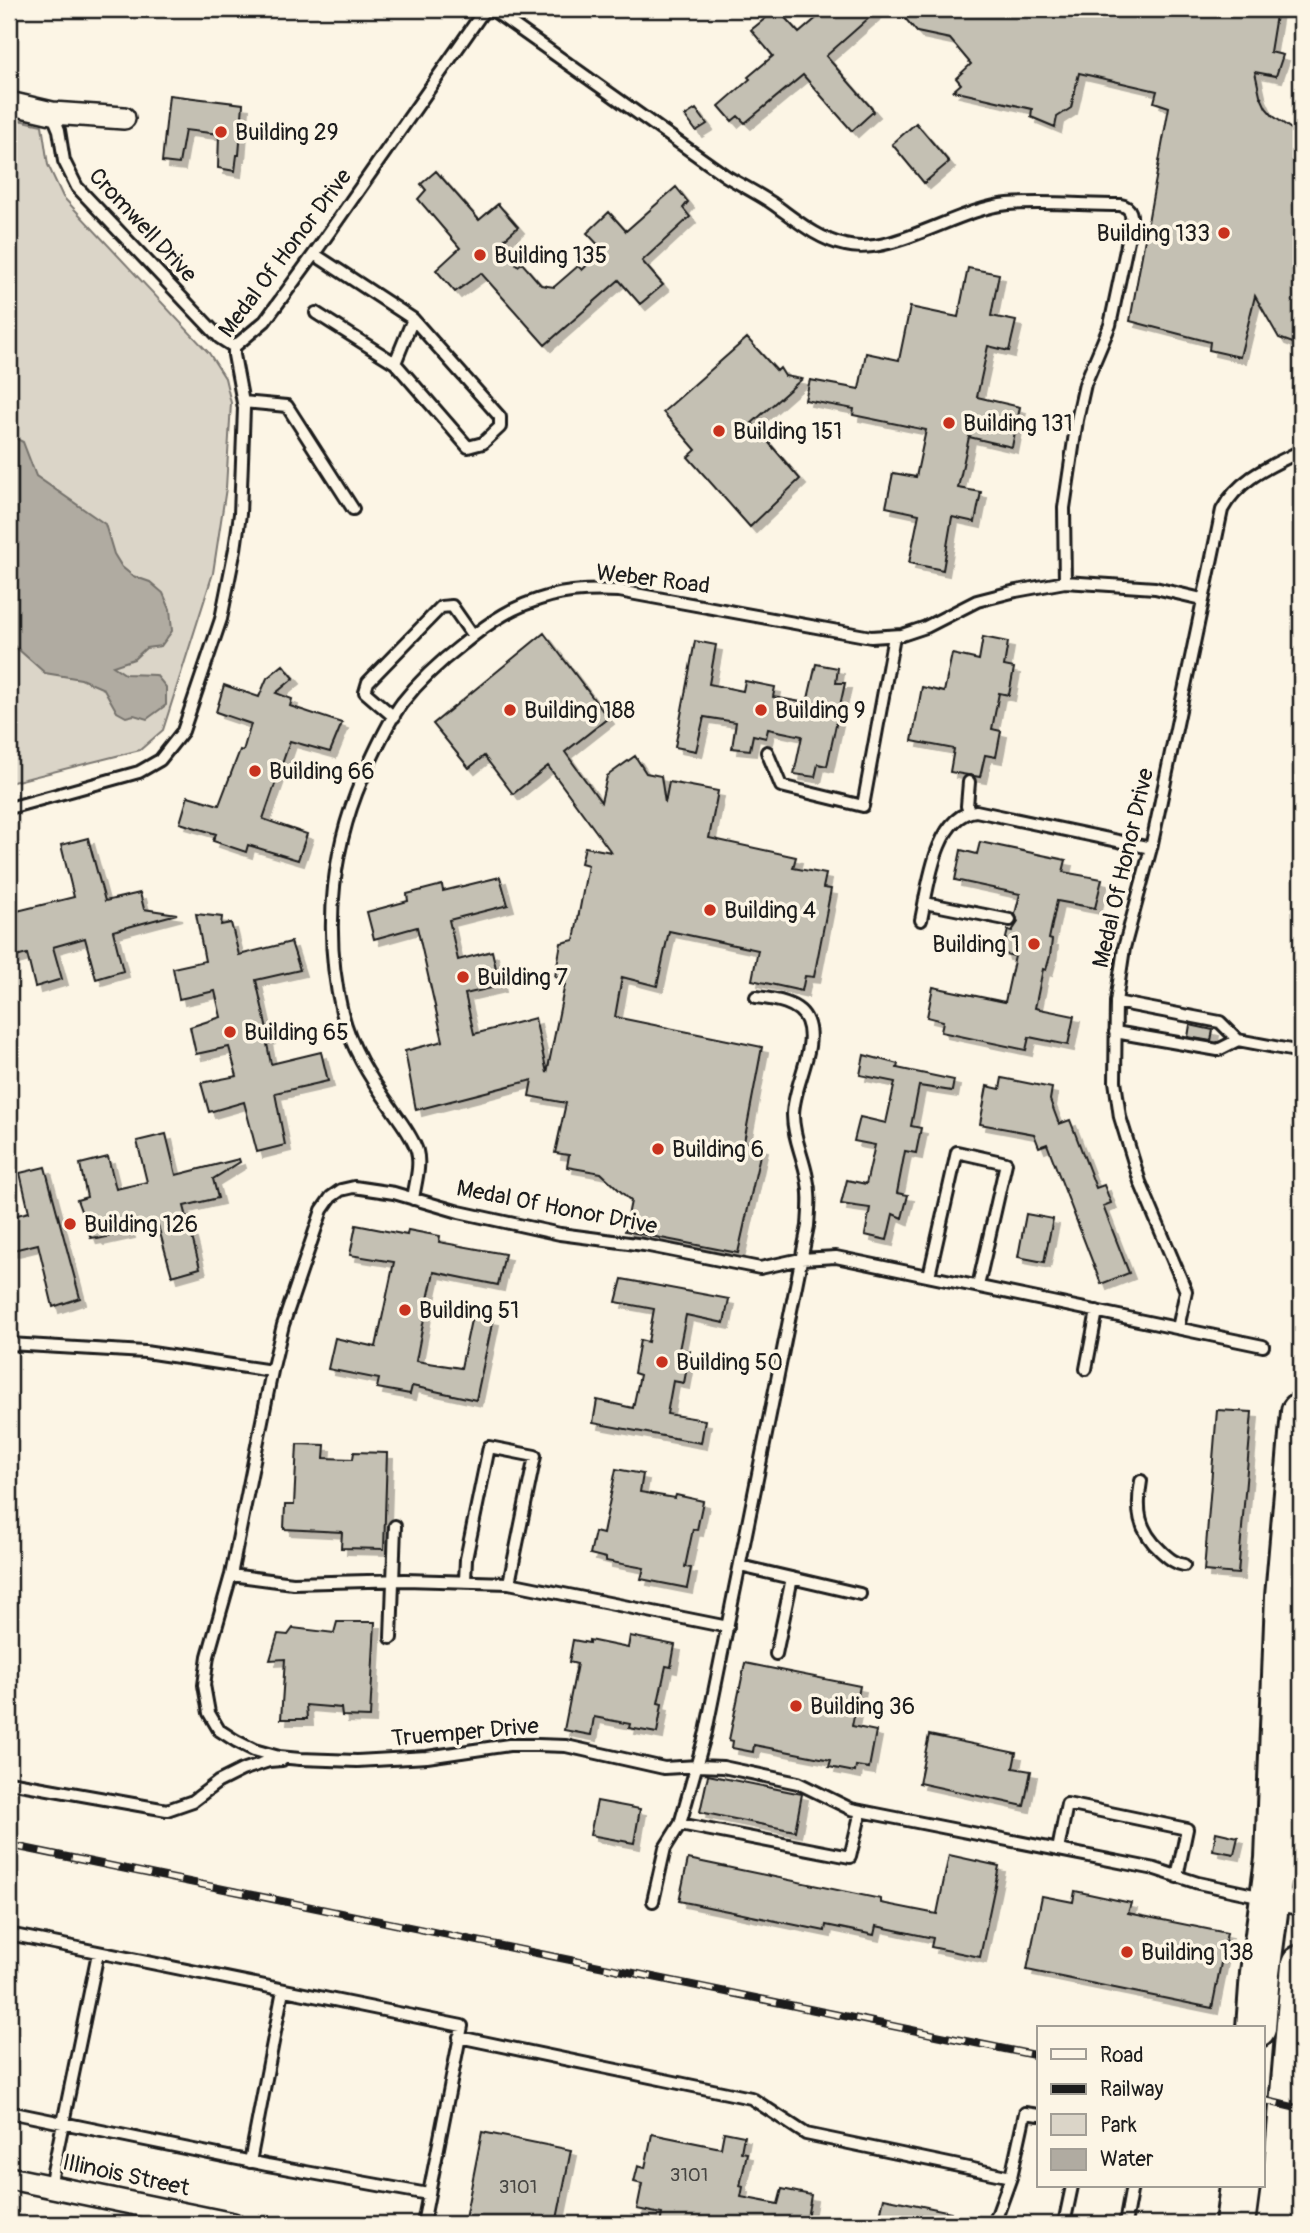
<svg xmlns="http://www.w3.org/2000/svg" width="1310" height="2233" font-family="Pangolin,sans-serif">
  <defs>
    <filter id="shadow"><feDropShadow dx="6" dy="6" stdDeviation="0" flood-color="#0004"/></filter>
  </defs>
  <rect width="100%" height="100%" fill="#fcf5e5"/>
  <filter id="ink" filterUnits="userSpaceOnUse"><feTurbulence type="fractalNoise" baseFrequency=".0143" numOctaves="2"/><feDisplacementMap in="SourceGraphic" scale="14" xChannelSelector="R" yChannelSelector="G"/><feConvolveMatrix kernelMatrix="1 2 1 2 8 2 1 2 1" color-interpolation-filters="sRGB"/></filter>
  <g filter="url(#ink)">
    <path fill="#dbd5c8" stroke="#7c7872" stroke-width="2" d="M9,118l33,7 6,40 15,32 146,156 16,25 6,25 -5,85 -13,85 -50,157 -23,20 -131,33z"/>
    <path fill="#b0aba1" stroke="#75726c" stroke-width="2" d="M9,435l14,7 13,34 69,48 9,30 8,13 11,9 17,6 13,11 7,16 2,22 -11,15 -15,2 -12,11 -21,7 12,8 31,1 10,12v18l-19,14 -13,-4 -8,2 -9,-5 -13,-23 -23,-10 -36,-6 -36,-32z"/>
    <path fill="#c4c0b3" stroke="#1c1c1c" stroke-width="2" filter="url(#shadow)" d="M777,9l22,24 28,-24h52l-53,47 48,55 -22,20 -49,-56 -58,48 -7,-7 -6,5 -13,-15 31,-27 -2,-2 25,-21 -22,-26z
      M897,9h380l-7,43 13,3 -7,21 -21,-4 5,23 6,13 7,8 28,20v210l-22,-8 -24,-42 -15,61 -31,-7 1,-8 -80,-21 39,-214 -15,-5 3,-11 -78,-18 -8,35 -14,9 -2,10 -24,-10 1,-8 -79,-18 8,-7 -5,-6 15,-14 -21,-25 -33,-7z
      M169,95l74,9 -4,51h-2l-2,16 -17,-3 1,-34 -34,-4 -6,34 -17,-2z
      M696,109l11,15 -11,7 -11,-15z
      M916,123l33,39 -25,21 -32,-39z
      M436,171l43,49 19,-16 20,23 -19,17 19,22 4,-3 19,22 13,2 24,-21 4,4 21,-20 -16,-17 22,-21 17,19 50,-44 12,15 -5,6 7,9 -48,44 21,24 -23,19 -21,-24 -74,65 -64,-72 -26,19 -19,-22 24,-22 -42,-49 8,-9 -5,-6z
      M968,268l31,6 -8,42 25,5 -7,30 -21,-5 -11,51 43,10 -8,40 -43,-10 -11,51 23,4 -6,30 -23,-5 -9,53 -34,-7 10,-49 -33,-7 7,-34 23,4 10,-47 -73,-15 1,-6 -49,-9 5,-20 49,9 7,-36 33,7 11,-53 48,10z
      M747,338l30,33 3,-3 5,8 17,3 -50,44 48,56 -50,48 -62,-70 8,-7 -33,-38z
      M544,633l64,85 -43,34 36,50 6,-26 28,-20 11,17 15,3 4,27 4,-21 49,9 -9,47 87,19 -3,11 33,6 -3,14 8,1 -17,88 -9,-1 -3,15 -50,-11 6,-30 -89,-19 -12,55 -35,-9 -7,40 147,30 -18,95 18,4 -24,107 -113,-22 6,-30 -30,-28 -34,-6 2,-12 -14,-2 11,-50 -37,-7 3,-16 -116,30 -11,-59 38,-10 -26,-114 -43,12 -7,-27 41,-11 -1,-7 35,-9 1,6 57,-14 8,28 -59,15 9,40 34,-9 8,35 -35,8 9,40 61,-16 12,55 19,-94 -11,-2 6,-34 13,-3 14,-75 -7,-2 4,-16 26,5 -63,-86 -35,28 -29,-38 -15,12 -36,-44z
      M983,637l25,5 -4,24 10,2 -5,27 -10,-2 -7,36 9,2 -5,26 -11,-2 -5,22 -30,-5 4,-23 -42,-8 10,-54 22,5 8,-38 27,6z
      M695,641l21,4 -7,39 34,7 2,-10 30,6 -2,10 34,6 9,-39 22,4 -2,15h9l-18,83 -9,-2 -3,13 -21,-3 8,-38 -34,-7 -2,9 -13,-3 -3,15 -18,-2 4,-26 -32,-5 -8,34 -21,-4z
      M283,665l11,13 -18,15 16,6 -2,7 52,17 -12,29 -40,-11 -27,78 44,15 -9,26 -50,-15 -2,7 -33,-11 3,-7 -36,-11 8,-27 31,9 21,-55 3,1 8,-27 -35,-12 8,-27 35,12 8,-19z
      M88,838l17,63 35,-8 4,16 33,5 -64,17 10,40 -27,8 -11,-41 -32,9 9,32 -27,8 -8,-33 -18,5v-46l65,-16 -13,-52z
      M980,842l86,18 -3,12 39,7 -7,29 -38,-7 -8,38 3,1 -2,16 -4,14 -3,-1 -8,39 39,8 -6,29 -39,-8 -3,13 -85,-18 2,-11 -16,-4 6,-30 72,15 10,-46 -11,-2 -1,-4 5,-20 4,1 6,-9 -3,-8 5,-20 -65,-14 6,-30 16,4z
      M196,914l26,3 -1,8 10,-2 8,32 52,-13 9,28 -44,10 13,58 -3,1 5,25 50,-12 7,29 -53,12 10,52 -28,7 -13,-50 -35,10 -8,-29 36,-7 -8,-29 -33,7 -6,-27 31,-10 -6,-26 -36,8 -6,-31 32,-7z
      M1190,1025l23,5 -2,11 -23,-4z
      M864,1055l34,9 -1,4 57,12 -2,11 -33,-5 -8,40 10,2 -5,25 -11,-2 -8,42 11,2 -6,23 -9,-4 -6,26 -22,-5 5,-27 -29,-4 6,-24 19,4 9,-39 -21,-4 6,-24 26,6 9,-41 -35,-7z
      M1002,1078l50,10 -2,12 9,24 11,-4 26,68 8,-3 7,18 -8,3 26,67 -28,11 -54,-140 -8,3 -5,-13 -54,-10 7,-38 13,3z
      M166,1134l10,41 63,-16 1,3 -27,17 5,19 -34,8 16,62 -28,8 -15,-54 -29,6 1,4 -31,7 -2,-2 -5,1 -14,-38 10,-3 -7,-33 28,-7 8,32 31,-7 -10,-41z
      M45,1167l35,131 -27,9 -15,-63 -29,7v-34l20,-5 -9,-39z
      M1026,1214l27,5 -9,43 -26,-5z
      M356,1225l51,10 1,-5 32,6 -1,6 66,12 -7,31 -64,-13 -8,36 -10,53 45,7 11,-53 21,4 -17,81 -64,-14 -2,8 -33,-6 2,-9 -51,-10 7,-31 41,9 18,-85 -44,-7z
      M622,1279l107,20 -5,24 -38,-8 -7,35 11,1 -6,32 -11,-2 -6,33 38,6 -4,23 -108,-20 4,-23 36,8 7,-33 -6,-2 6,-33 8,2 6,-33 -38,-7z
      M1217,1410l35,2 -14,162 -34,-3z
      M297,1444l28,1 -1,13 29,1 1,-7 33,1 -3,96 -43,-1 1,-16 -58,-3 1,-24h9z
      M616,1469l27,5 -3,18 35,6 1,-3 27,6 -6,29 -4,-1 -8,38 6,1 -4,20 -46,-9 3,-11 -38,-7v-3l-16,-4 5,-22 8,2z
      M337,1622h38l-5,95 -28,-1 -1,-8 -35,-3 1,14h-26l4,-60 -15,1 8,-26 10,1 5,-7 41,5z
      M630,1636l45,9 -4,22 -5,-1 -8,37 4,1 -5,29 -28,-5 1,-4 -36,-7 -3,18 -27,-5 13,-66 -8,-2 4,-22 16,3v-3l39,8z
      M745,1663l115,23 -8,40 24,5 -7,37 -13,-2 -1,6 -26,-5 2,-7 -77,-15 -1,7 -21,-4 1,-7 -4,-1z
      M929,1735l87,18 -3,15 18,3 -7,35 -105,-23z
      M708,1775l94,19 -7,37 -95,-19z
      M597,1801l43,8 -6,34 -44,-8z
      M1216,1832l22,5 -4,17 -21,-4z
      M949,1855l50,11 -19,91 -49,-10 2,-9 -57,-12 -2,9 -48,-10 -1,6 -146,-30 9,-42 193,40v4l56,11z
      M1075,1891l56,12 -3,10 99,20 -15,75 -185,-38 15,-74 31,6z
      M482,2132l89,18 -15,74h-92z
      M724,2132l20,4 -3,16 6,1 -7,33 3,1 -2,10 37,7 4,-15 29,6 -5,29h-146l2,-10 -25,-5 5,-25 -8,-2 4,-16 7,2 7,-34 69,14z
      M884,2198l67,14 -2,12h-71z"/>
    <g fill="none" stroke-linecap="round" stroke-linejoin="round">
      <defs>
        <path id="lane" d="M491,9l235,167c15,9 31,17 46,27 23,16 45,36 73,42 47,12 111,-36 163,-41 37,-3 75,1 112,1 12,2 12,11 11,21l-21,99 -25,59 -8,36 -13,88 1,74
          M52,113l7,17 5,31 13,26 143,151 14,9
          M314,254l99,65 -18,44 73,84 15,-4 17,-16v-10l-87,-98
          M316,313l79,50
          M243,402l44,4 66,103
          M394,717l-29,-25 3,-10 73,-75 11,-1 21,30
          M767,752l14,34 82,20 31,-170
          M969,782l-2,24 2,6
          M9,808l130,-36 21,-12 23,-29 38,-112 14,-70 5,-35 4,-106 -10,-53v-8l31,-26 49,-67 171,-245
          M925,903l85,17
          M921,920c7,-32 14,-105 55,-109l175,37
          M1116,1002l104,20 18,18 63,12
          M1115,1032l103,18 20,-10
          M413,1199c2,-15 8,-33 4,-48 -5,-16 -18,-31 -27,-45 -21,-30 -39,-58 -48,-94 -20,-83 -10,-172 27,-248 10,-21 19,-42 33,-61 17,-22 39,-42 61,-59 29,-24 50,-38 87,-48 22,-6 46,-6 69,-5l252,46 31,-2 24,-8 51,-26 39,-10 49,-9 90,6 47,11
          M929,1276l28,-124 49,11 -28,123
          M1178,1328l8,-37 -46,-109 -20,-65 -5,-36 1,-79 8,-54 27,-100 71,-338c17,-32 49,-44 79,-59
          M9,1344l136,8 127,19 11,-46 39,-115 9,-13 10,-7 13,-3 40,6 65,19 101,22 84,11 116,23 41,-9 35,-2 427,89
          M1086,1369l11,-58
          M272,1371l-41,204 -23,81 -4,29 5,28 10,17 17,11 18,9 25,7 21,2 57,2 70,-4 82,-12h28l29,1 98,22 34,-2 25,1 75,16 53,26 304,60 43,14 65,14
          M1141,1481c-5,29 -3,49 20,70 8,7 13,12 23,14
          M740,1566l120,28
          M231,1575l62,8 112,-3 104,3 219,44
          M465,1580l1,-21 23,-112 46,9 -26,127
          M391,1638l4,-112
          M776,1654l16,-76
          M9,1782l158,28 26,-9 25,-19 24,-12 27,-9 13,-1
          M680,1824l170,33 11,-46
          M1058,1850l9,-46 120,25 -10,48
          M653,1901l12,-53 15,-24 26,-92 102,-506c1,-16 3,-32 -1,-48 -4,-22 -14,-41 -14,-63 0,-30 25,-67 14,-94 -7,-19 -34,-22 -51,-24
          M9,1934l453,92 -39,198
          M459,2037l292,61 55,36 205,43
          M9,2112l258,53 161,29
          M250,2162l33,-172
          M50,2186l48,-233
          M994,2224l17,-47 14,-64 14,2
          M1064,2224l8,-38
          M1125,2224l7,-38"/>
        <path id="street" d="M9,103l43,10 72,5
          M1270,1898l31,6
          M9,2178l224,46"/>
        <path id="highway" d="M1256,2028l4,-55 15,-114 10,-262 16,-185
          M1235,2224l5,-38
          M1276,2224l8,-59 17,-200"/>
      </defs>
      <use href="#lane" stroke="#1c1c1c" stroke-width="16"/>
      <use href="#street" stroke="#1c1c1c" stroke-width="26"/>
      <use href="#highway" stroke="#1c1c1c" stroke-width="44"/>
      <use href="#lane" stroke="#fcf5e5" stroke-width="10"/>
      <use href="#street" stroke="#fcf5e5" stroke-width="21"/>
      <use href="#highway" stroke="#fcf5e5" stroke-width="38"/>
      <defs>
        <path id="rail" d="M9,1845l1030,211
          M1263,2100l38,9"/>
      </defs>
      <use href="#rail" stroke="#1c1c1c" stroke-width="8"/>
      <use href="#rail" stroke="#fcf5e5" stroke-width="5" stroke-dasharray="16" stroke-linecap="butt"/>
    </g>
  </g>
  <g fill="#c8321e" stroke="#fcf5e5" stroke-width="2.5">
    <circle cx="221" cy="132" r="7"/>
    <circle cx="1224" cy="233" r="7"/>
    <circle cx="480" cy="255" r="7"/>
    <circle cx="949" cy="423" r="7"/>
    <circle cx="719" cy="431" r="7"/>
    <circle cx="510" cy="710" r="7"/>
    <circle cx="761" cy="710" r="7"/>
    <circle cx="255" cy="771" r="7"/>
    <circle cx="710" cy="910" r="7"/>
    <circle cx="1034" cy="944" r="7"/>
    <circle cx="463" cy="977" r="7"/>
    <circle cx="230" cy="1032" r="7"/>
    <circle cx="658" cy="1149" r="7"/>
    <circle cx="70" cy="1224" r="7"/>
    <circle cx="405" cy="1310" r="7"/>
    <circle cx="662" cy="1362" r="7"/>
    <circle cx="796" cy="1706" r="7"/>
    <circle cx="1127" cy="1952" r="7"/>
  </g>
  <g text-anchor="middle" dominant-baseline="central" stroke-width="7" stroke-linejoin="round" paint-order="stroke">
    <g font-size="19" fill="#464542">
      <text x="689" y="2175">3101</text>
      <text x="518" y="2187">3101</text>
    </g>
    <g font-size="23" fill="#1c1c1c" stroke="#fcf5e5" text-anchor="start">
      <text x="235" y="132">Building 29</text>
      <text x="1210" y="233" text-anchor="end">Building 133</text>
      <text x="494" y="255">Building 135</text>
      <text x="963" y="423">Building 131</text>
      <text x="733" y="431">Building 151</text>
      <text x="524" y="710">Building 188</text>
      <text x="775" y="710">Building 9</text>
      <text x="269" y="771">Building 66</text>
      <text x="724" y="910">Building 4</text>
      <text x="1020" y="944" text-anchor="end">Building 1</text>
      <text x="477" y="977">Building 7</text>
      <text x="244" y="1032">Building 65</text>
      <text x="672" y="1149">Building 6</text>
      <text x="84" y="1224">Building 126</text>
      <text x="419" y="1310">Building 51</text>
      <text x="676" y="1362">Building 50</text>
      <text x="810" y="1706">Building 36</text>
      <text x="1141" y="1952">Building 138</text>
    </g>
    <g font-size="23" fill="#1c1c1c" stroke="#fcf5e5">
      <text transform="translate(143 225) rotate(47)">Cromwell Drive</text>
      <text transform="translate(285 253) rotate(-53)">Medal Of Honor Drive</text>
      <text transform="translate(653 579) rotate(7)">Weber Road</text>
      <text transform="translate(1123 868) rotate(-77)">Medal Of Honor Drive</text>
      <text transform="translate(557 1207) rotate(11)">Medal Of Honor Drive</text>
      <text transform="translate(465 1732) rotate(-5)">Truemper Drive</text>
      <text transform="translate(126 2175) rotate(12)">Illinois Street</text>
    </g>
  </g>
  <rect width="1310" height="2233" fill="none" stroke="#fcf5e5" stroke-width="35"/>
  <rect x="18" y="18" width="1275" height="2198" fill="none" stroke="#1c1c1c" stroke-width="2.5" filter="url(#ink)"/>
  <rect x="1037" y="2026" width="228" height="161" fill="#fcf5e5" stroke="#a29e95" stroke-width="2"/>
  <rect x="1051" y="2049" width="35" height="10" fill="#fcf5e5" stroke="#a29e95" stroke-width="2"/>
  <text x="1100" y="2062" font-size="21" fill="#1c1c1c">Road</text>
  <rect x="1051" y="2084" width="35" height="10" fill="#1c1c1c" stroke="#a29e95" stroke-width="2"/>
  <text x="1100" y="2096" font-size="21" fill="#1c1c1c">Railway</text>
  <rect x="1051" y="2114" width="35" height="21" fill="#dbd5c8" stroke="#a29e95" stroke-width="2"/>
  <text x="1100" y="2132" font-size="21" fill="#1c1c1c">Park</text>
  <rect x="1051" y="2149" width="35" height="21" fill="#b0aba1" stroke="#a29e95" stroke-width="2"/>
  <text x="1100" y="2166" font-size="21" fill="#1c1c1c">Water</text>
</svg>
